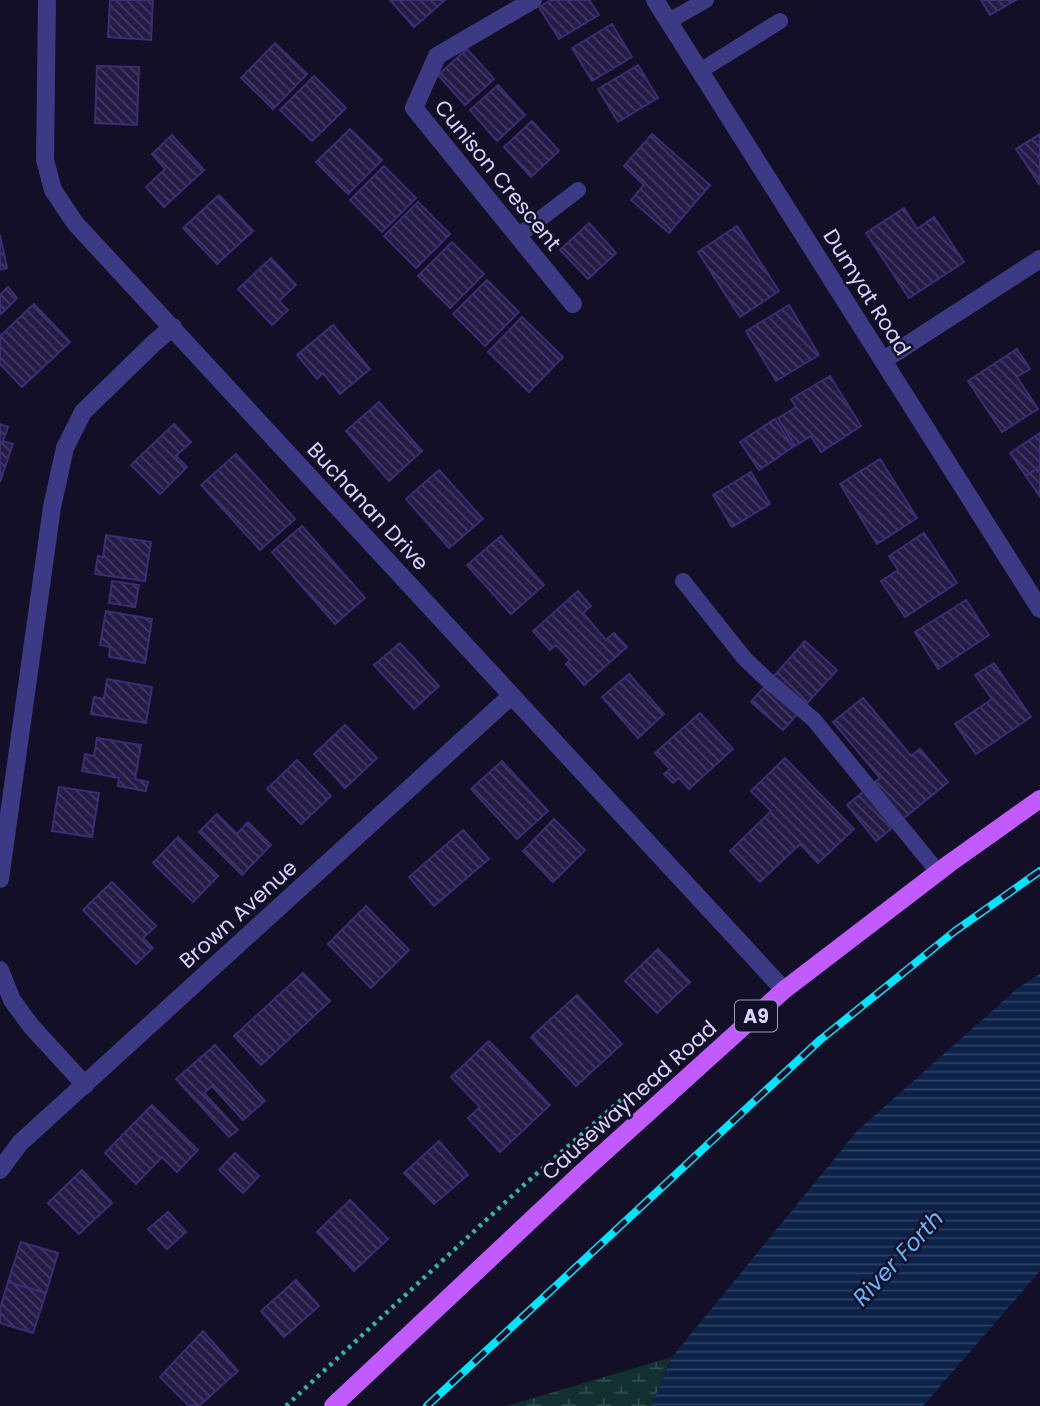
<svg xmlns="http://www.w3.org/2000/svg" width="1040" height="1406" font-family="Poppins,sans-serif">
  <defs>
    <pattern id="wetland-marsh" width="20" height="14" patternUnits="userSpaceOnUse" patternTransform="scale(1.75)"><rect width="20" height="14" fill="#12302f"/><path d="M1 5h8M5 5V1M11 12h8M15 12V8" fill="none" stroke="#344d4e"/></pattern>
    <pattern id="water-rules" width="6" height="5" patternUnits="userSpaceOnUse" patternTransform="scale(1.75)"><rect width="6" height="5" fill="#0c2248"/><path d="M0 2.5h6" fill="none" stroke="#2f4163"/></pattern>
    <pattern id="building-back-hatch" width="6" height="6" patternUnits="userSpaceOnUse" patternTransform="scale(1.75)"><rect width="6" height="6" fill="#241b47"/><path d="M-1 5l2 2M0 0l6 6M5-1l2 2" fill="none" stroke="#433b63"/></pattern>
  </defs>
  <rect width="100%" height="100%" fill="#130f26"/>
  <path fill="url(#wetland-marsh)" d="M672,1357l-21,49h-145z"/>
  <path fill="url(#water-rules)" d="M1040,974v297l-117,135h-272l21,-49 185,-226 161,-143z"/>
  <path fill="url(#building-back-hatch)" stroke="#3b2d73" stroke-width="2" d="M110,0h43l-2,40 -43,-3z
    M390,0h55l-31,27z
    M551,0h38l10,15 -40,24 -20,-32z
    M981,0h35l-26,15z
    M612,24l20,33 -40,24 -20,-33z
    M275,43l32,31 -34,35 -32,-31z
    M467,49l27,30 -29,26 -27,-30z
    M638,65l20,33 -40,24 -20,-33z
    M97,66l42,1 -2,58 -42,-2z
    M314,76l32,32 -34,33 -32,-31z
    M498,85l27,30 -28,26 -27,-31z
    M532,121l27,30 -28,26 -27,-30z
    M350,129l32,31 -34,34 -32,-32z
    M652,134l58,51 -41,48 -38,-33 13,-15 -20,-19z
    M1040,134v49l-1,1 -23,-35z
    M172,135l32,35 -40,37 -18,-20 19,-18 -13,-15z
    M384,166l32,32 -34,34 -32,-32z
    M219,195l34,36 -36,33 -34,-36z
    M418,202l32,32 -34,34 -32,-32z
    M904,208l13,21 17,-12 30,45 -55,36 -43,-65z
    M589,223l27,30 -28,26 -28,-29z
    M737,226l42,65 -39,26 -42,-65z
    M0,235l7,33 -7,2z
    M452,242l32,32 -34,34 -32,-32z
    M271,258l25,27 -17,16 9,9 -16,15 -34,-36z
    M487,280l32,32 -34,34 -32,-32z
    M8,287l9,11 -16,16 -1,-2v-17z
    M34,304l36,38 -48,45 -22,-23v-28z
    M789,305l30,50 -43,26 -30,-50z
    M522,317l41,40 -34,35 -41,-40z
    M333,325l37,44 -30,25 -17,-21 -6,6 -20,-24z
    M1017,349l13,20 -13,8 21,32 -36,23 -34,-51z
    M830,376l31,50 -40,26 -10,-16 -16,10 -17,-28 18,-11 -5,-8z
    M379,402l43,49 -33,30 -43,-50z
    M775,419l18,28 -34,23 -19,-28z
    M0,424l8,3 -5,14 10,3 -13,38z
    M174,424l17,18 -15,14 11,11 -27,27 -29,-29z
    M1040,433v33l-14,10 -16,-23z
    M236,454l59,65 -35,31 -59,-65z
    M880,459l37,59 -40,26 -37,-60z
    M1040,466v31l-14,-21z
    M439,470l44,49 -34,29 -43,-49z
    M751,472l19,32 -38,23 -19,-32z
    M302,526l63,72 -30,26 -63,-72z
    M924,533l33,50 -52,34 -24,-36 17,-11 -9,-14z
    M106,535l45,7 -6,39 -50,-7 3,-18 5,1z
    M501,536l43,49 -33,29 -44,-49z
    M112,581l27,4 -4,22 -26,-4z
    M578,591l13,15 -8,7 23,27 8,-7 13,14 -43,38 -18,-21 4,-4 -14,-15 -6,5 -17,-19z
    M966,600l23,35 -51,34 -23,-37z
    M106,611l46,8 -7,44 -36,-6 1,-10 -10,-2z
    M805,641l32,29 -54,60 -32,-28z
    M400,643l39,43 -25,23 -40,-44z
    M994,663l37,54 -55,37 -21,-30 37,-25 -17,-24z
    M629,674l35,40 -26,24 -36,-41z
    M107,679l45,8 -6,36 -55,-9 3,-17 10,2z
    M863,698l48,58 9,-7 28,33 -72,59 -29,-36 33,-27 -47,-56z
    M700,713l33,36 -44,40 -10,-11 -6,5 -9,-9 6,-5 -15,-16z
    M345,725l32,33 -32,30 -31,-34z
    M97,738l44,7 -6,34 13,3 -2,9 -28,-5 1,-8 -37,-7 3,-17 9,2z
    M785,758l69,71 -36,34 -18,-19 -40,38 -30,-31 41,-40 -20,-20z
    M297,760l34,36 -30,28 -34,-35z
    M502,761l46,50 -31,28 -46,-50z
    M59,787l40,6 -7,44 -40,-6z
    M217,814l20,20 11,-12 23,23 -29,30 -43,-43z
    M554,819l31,31 -32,32 -30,-31z
    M463,830l26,29 -55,47 -25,-29z
    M178,837l40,39 -25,26 -40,-39z
    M112,882l44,44 -13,12 10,10 -17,16 -53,-54z
    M366,906l43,44 -38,38 -43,-44z
    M658,949l32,33 -33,31 -32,-32z
    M303,973l27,28 -69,64 -27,-29z
    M577,995l45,49 -46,42 -45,-49z
    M489,1041l61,64 -50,47 -32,-34 12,-11 -29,-30z
    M215,1045l50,56 -22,19 -31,-34 -8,7 34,37 -9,7 -53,-58z
    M152,1105l46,45 -21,22 -15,-15 -26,27 -31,-31z
    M439,1141l29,34 -34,29 -30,-31z
    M235,1153l24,23 -16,17 -24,-23z
    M82,1170l30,33 -33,31 -31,-31z
    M350,1200l38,39 -34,32 -37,-39z
    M168,1212l18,20 -19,17 -19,-20z
    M21,1242l37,11 -12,40 -38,-11z
    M296,1280l23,26 -35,31 -23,-26z
    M8,1282l38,11 -13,40 -33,-10v-14z
    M203,1331l35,40 -39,35h-10l-29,-29z"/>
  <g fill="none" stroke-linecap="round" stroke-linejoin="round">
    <path stroke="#2fb8b0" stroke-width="4.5" stroke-dasharray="3.5 5" stroke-linecap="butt" d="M286,1406l240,-223 95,-83"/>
    <path stroke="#3d3a85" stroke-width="16" d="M669,21l37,-21
      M700,71l80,-50
      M518,236l60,-46
      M683,581l62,78 20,19 49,42 124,152"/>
    <path stroke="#3d3a85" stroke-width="18" d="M47,0l-2,160 8,30 22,33 709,767
      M533,0l-96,56 -23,52 159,196
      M655,0l385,609
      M884,360l156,-101
      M0,879l52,-372 13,-59 18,-36 72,-70 18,-15
      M0,970l12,30 19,26 54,59
      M0,1170l20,-27 491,-447"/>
    <path stroke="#c25bff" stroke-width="18" d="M333,1406l245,-230 206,-186 166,-127 90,-64"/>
    <defs>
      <path id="rail" d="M427,1406l393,-366 135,-109 85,-60"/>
    </defs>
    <use href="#rail" stroke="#00e5ff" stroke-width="8"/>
    <use href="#rail" stroke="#130f26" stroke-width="5" stroke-dasharray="16" stroke-linecap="butt"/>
  </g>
  <g text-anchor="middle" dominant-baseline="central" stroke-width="5" stroke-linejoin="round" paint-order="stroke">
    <rect fill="#130f26" stroke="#9e99be" stroke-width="2" x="735" y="1000.5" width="42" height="31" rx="5"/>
    <g font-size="19" font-weight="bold" fill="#d9d4ff">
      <text x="756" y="1016">A9</text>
    </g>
    <g font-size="21" fill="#d9d4ff" stroke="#130f26">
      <text transform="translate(498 175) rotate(51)">Cunison Crescent</text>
      <text transform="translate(867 292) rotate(58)">Dumyat Road</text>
      <text transform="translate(368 506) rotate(47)">Buchanan Drive</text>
      <text transform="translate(238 914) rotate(-42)">Brown Avenue</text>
      <text transform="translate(629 1100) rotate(-42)">Causewayhead Road</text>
    </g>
    <g font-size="23" font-style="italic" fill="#62b6ff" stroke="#130f26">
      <text transform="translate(898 1258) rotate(-47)">River Forth</text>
    </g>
  </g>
</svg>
